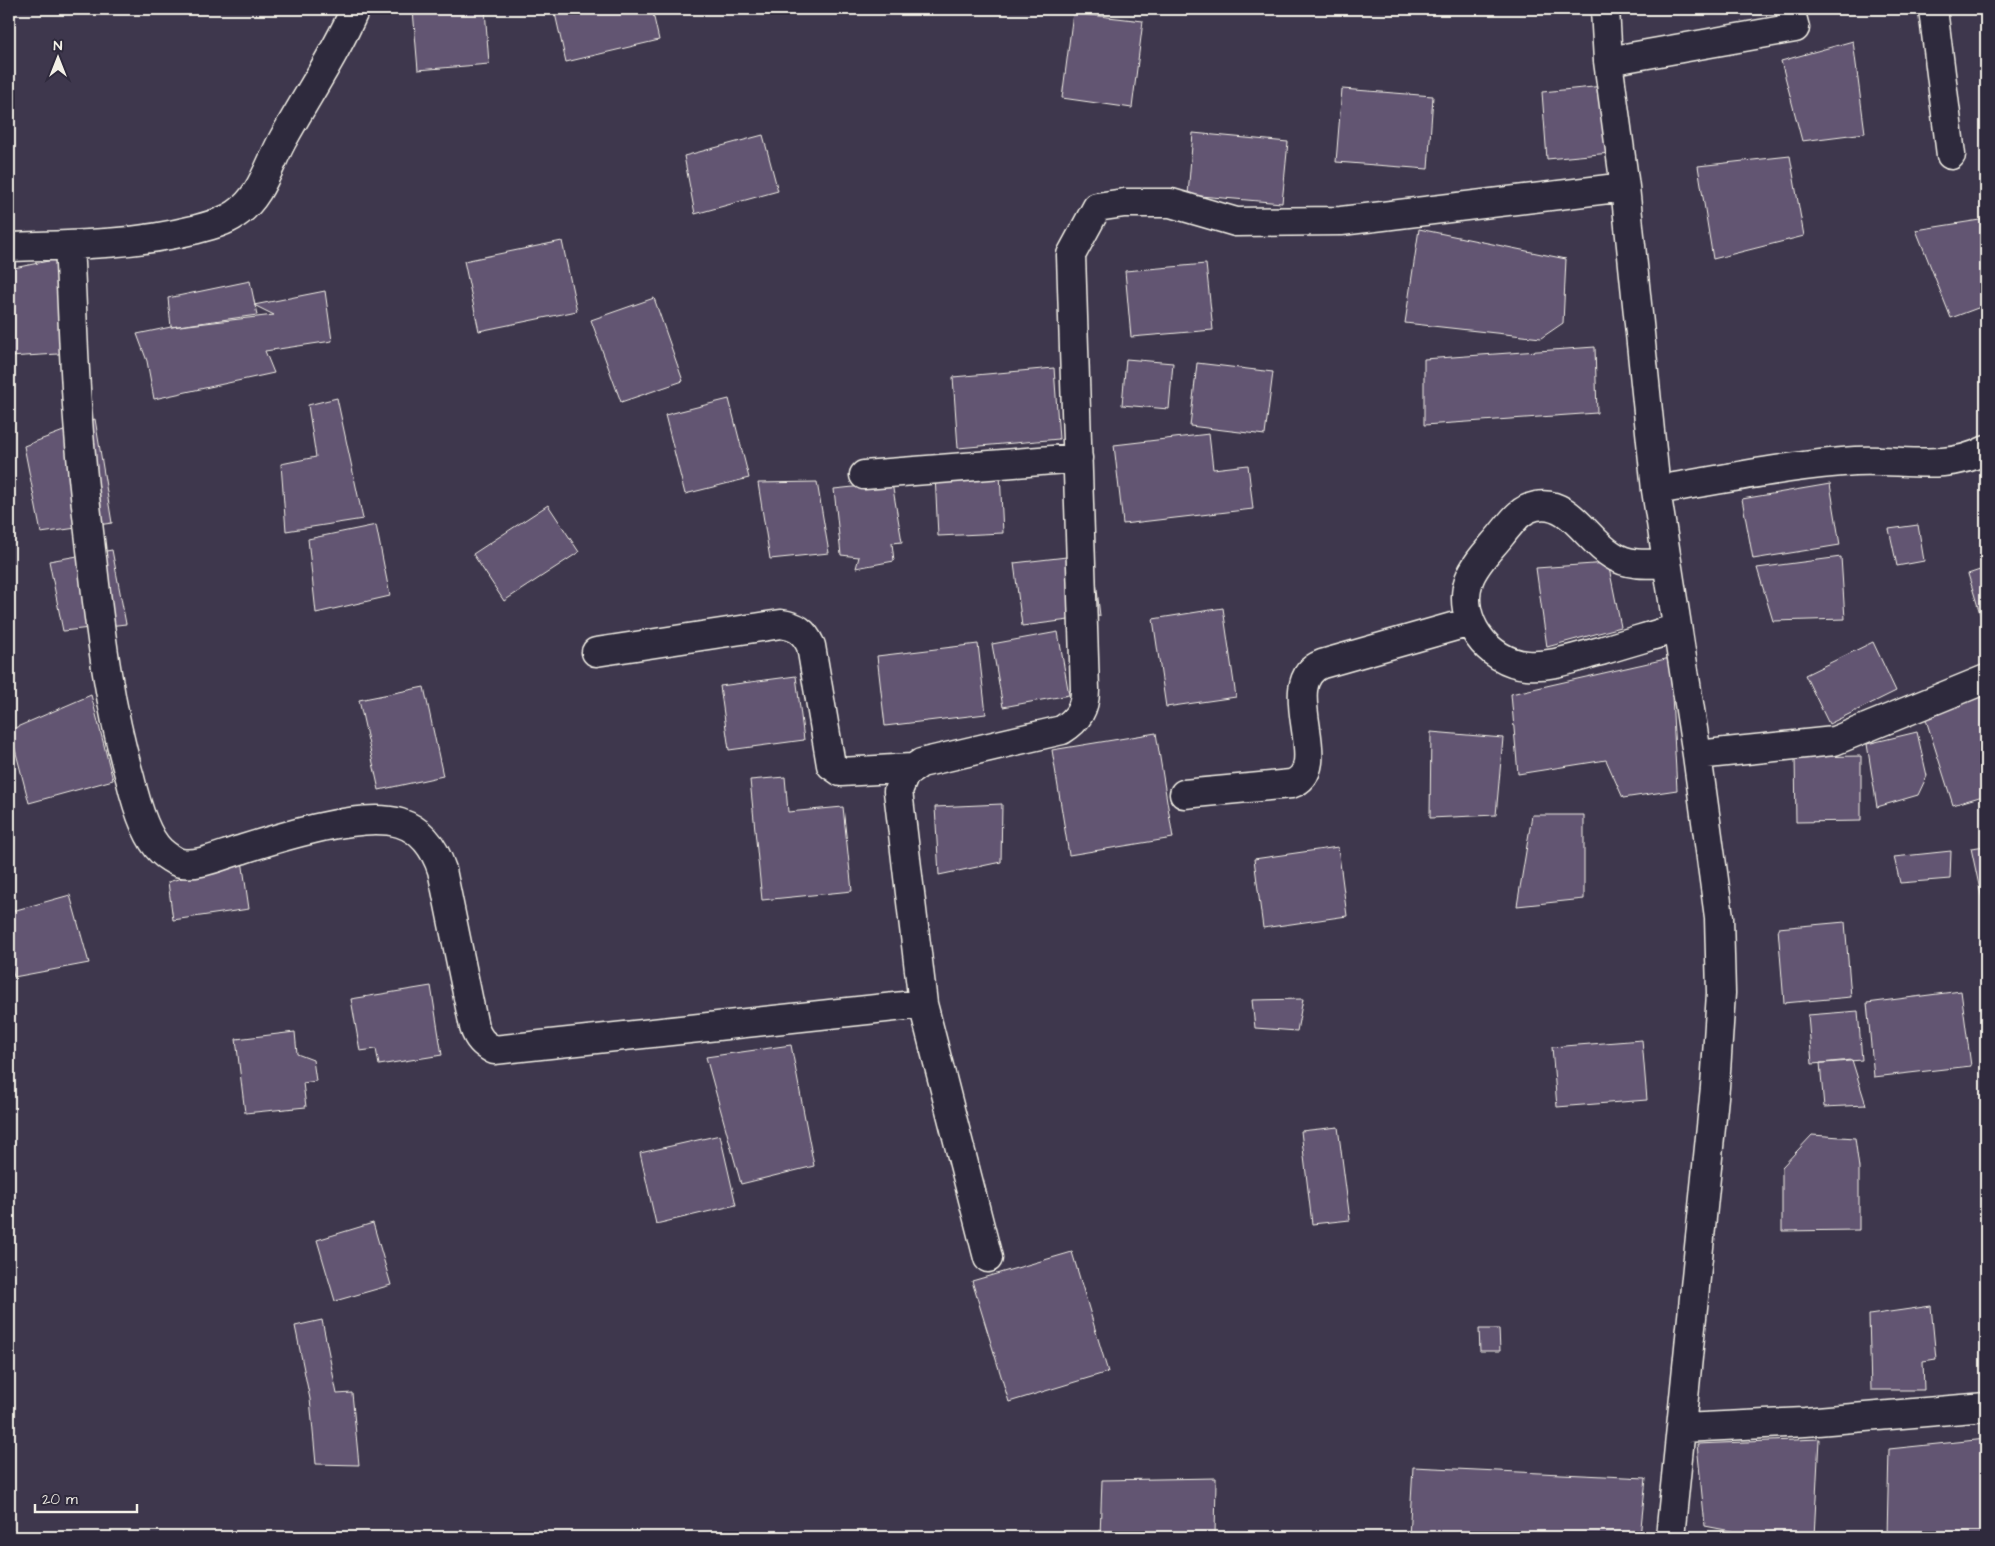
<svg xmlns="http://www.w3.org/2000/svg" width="1995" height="1546" font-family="'Architects Daughter',sans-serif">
  <rect width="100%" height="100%" fill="#3e374d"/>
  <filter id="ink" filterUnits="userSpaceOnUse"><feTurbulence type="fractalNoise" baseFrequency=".02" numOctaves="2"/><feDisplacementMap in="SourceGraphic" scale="10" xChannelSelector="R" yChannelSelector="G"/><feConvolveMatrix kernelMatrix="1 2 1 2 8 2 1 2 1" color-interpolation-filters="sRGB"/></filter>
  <g filter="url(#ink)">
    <path fill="#625572" stroke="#f4f1e8" d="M432,9h53l4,55 -71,6 -5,-60z
      M554,9h98l7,31 -93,22z
      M1073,13l70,8 -11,87 -70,-10z
      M1853,41l12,92 -63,8 -21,-80z
      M1614,85l7,67 -74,7 -5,-67z
      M1342,89l91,7 -5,73 -92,-7z
      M1193,133l95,9 -6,61 -94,-8z
      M763,135l15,56 -83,23 -11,-58z
      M1986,152v37h-1z
      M1790,156l14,80 -91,23 -15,-93z
      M1986,219v86l-35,13 -35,-88z
      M1419,229l147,30 -3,64 -22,15 -136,-15z
      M562,241l15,70 -98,20 -15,-70z
      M63,258l11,95 -65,4v-88z
      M1206,264l7,66 -82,7 -6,-66z
      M250,281l7,34 -86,12 -3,-29z
      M325,291l7,50 -67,10 9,22 -120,26 -7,-38 -10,-27 34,-7 103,-12 -20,-10z
      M654,298l29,83 -62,21 -30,-82z
      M1595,347l2,66 -173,12v-66z
      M1126,359l47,4 -4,46 -47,-4z
      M1197,363l76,9 -8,63 -75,-9z
      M1054,368l5,71 -101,9 -5,-71z
      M337,398l26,121 -77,12 -5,-67 35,-7 -8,-52z
      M729,399l20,79 -64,16 -20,-79z
      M95,419l17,104 -71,10 -17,-87z
      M1209,434l4,35 35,-4 5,44 -130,15 -9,-79z
      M1000,473l3,60 -65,3 -3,-61z
      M817,482l12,71 -59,6 -12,-76z
      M892,483l10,59 -10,1 2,18 -38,7 3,-11 -18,-2 -7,-66z
      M1830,484l10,61 -87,14 -11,-60z
      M548,505l31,47 -75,49 -31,-47z
      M376,525l14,71 -74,17 -8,-74z
      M1918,525l6,36 -27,5 -8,-37z
      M112,550l14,74 -63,7 -14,-70z
      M1093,554l7,62 -78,10 -8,-63z
      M1841,557l4,62 -72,2 -16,-53z
      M1608,563l13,64 -74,20 -11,-79z
      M1986,568v65l-18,-59z
      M1223,608l13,89 -70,10 -13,-88z
      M1058,632l11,63 -66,12 -11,-63z
      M1873,642l23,49 -67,33 -24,-49z
      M978,644l8,70 -101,12 -8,-70z
      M1670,658l7,132 -54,8 -17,-38 -88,14 -7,-80z
      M796,676l8,64 -75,10 -9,-64z
      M424,687l19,89 -64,14 -20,-90z
      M1986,687v108l-33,10 -31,-98z
      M91,695l22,85 -84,23 -19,-73z
      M1431,732l72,6 -7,77 -66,3z
      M1917,732l10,44 -9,19 -41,12 -10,-63z
      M1156,733l17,105 -104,17 -17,-105z
      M1861,756v65l-65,1 -1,-65z
      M785,777l3,35 55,-5 9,84 -90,9 -12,-120z
      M1002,804l-1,58 -62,13 -4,-68z
      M1532,815h52v84l-67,7z
      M1986,846v57l-3,1 -12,-56z
      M1338,847l9,69 -84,12 -9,-69z
      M1951,851l-1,28 -50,4 -6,-26z
      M242,860l7,49 -76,11 -5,-38z
      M70,895l19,68 -75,14 -5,-26v-39z
      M1845,922l6,75 -67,6 -6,-75z
      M1986,961v31l-5,-30z
      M431,986l11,69 -63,10 -3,-16 -16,2 -9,-52z
      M1961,991l10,75 -97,11 -7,-74z
      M1303,999l-6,32 -42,-3 -3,-28z
      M1858,1011l4,49 -50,4 -4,-49z
      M295,1032l2,22 16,6 3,21 -13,2 3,24 -61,6 -9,-74z
      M1642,1040l5,60 -90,7 -5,-60z
      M791,1045l23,121 -73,18 -35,-127z
      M1852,1060l14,45 -42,2 -4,-44z
      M1338,1127l12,93 -38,4 -11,-93z
      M720,1135l16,70 -80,19 -16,-71z
      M1812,1135l43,3 4,30v62l-77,1v-64z
      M373,1223l18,62 -56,16 -18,-61z
      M1072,1252l36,120 -99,30 -37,-121z
      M1931,1306l5,53 -13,2 1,29h-53l-2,-75z
      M322,1320l15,74 15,-1 7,72 -43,-1 -6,-65 -15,-73z
      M1479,1329h20l1,22h-20z
      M1819,1439l-5,98h-52l-57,-11 -8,-82z
      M1986,1439v98h-99l2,-88z
      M1413,1467l233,11 -6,59h-231z
      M1216,1478l-1,59h-115l2,-57z"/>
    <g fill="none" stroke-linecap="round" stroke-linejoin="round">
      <defs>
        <path id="minor" d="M1605,9l3,52 17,126 31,303 41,265 22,162 2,76 -6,94 -45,450
          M1933,9l18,146
          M1608,61l187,-33 -5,-19
          M69,245c4,70 5,141 12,210 3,38 8,75 12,112 8,71 17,142 37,211 5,21 15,58 31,73 4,4 14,11 20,12 19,3 41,-8 59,-13 38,-12 121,-39 160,-27 22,7 35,26 42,47l32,157c4,12 9,17 20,23l429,-46
          M9,247c61,-2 124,-2 184,-17 15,-4 30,-7 43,-16 25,-17 32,-47 46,-73 24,-44 53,-86 73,-132
          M864,475l214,-17
          M1656,490c66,-10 133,-25 199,-29 44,-3 90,11 131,-11
          M1667,563c-19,1 -39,3 -55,-8 -25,-15 -43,-56 -76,-49 -16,3 -24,16 -34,28 -11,14 -27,29 -33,46 -13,38 18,82 58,85 25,2 50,-8 74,-14 25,-8 51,-15 76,-23
          M596,652l185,-28c15,2 23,7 30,22l20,119 10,7 71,-4
          M1697,755l137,-14 152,-62
          M1184,794l107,-10c45,-15 -17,-102 31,-120l148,-42
          M988,1258l-65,-254 -25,-213 7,-17 16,-11 141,-33c16,-10 23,-21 23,-40l-14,-435 26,-48 27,-4h47l65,19 105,-1 284,-34
          M1682,1428l123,-6 181,-15"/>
      </defs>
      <use href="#minor" stroke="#f4f1e8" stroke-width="31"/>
      <use href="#minor" stroke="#2f2a3d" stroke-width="28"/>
    </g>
  </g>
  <rect width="1995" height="1546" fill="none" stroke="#2f2a3d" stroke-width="30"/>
  <rect x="15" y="15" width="1965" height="1516" fill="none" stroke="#f4f1e8" stroke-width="2" filter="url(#ink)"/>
  <g transform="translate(58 58)" stroke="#2f2a3d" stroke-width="4" paint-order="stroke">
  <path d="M0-4L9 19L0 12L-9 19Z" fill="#f4f1e8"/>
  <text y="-8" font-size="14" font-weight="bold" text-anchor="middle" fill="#f4f1e8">N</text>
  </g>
  <path d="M35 1504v8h102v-8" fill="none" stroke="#f4f1e8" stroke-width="2.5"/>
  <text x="42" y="1504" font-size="15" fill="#f4f1e8" stroke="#2f2a3d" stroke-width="4" paint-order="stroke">20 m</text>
</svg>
